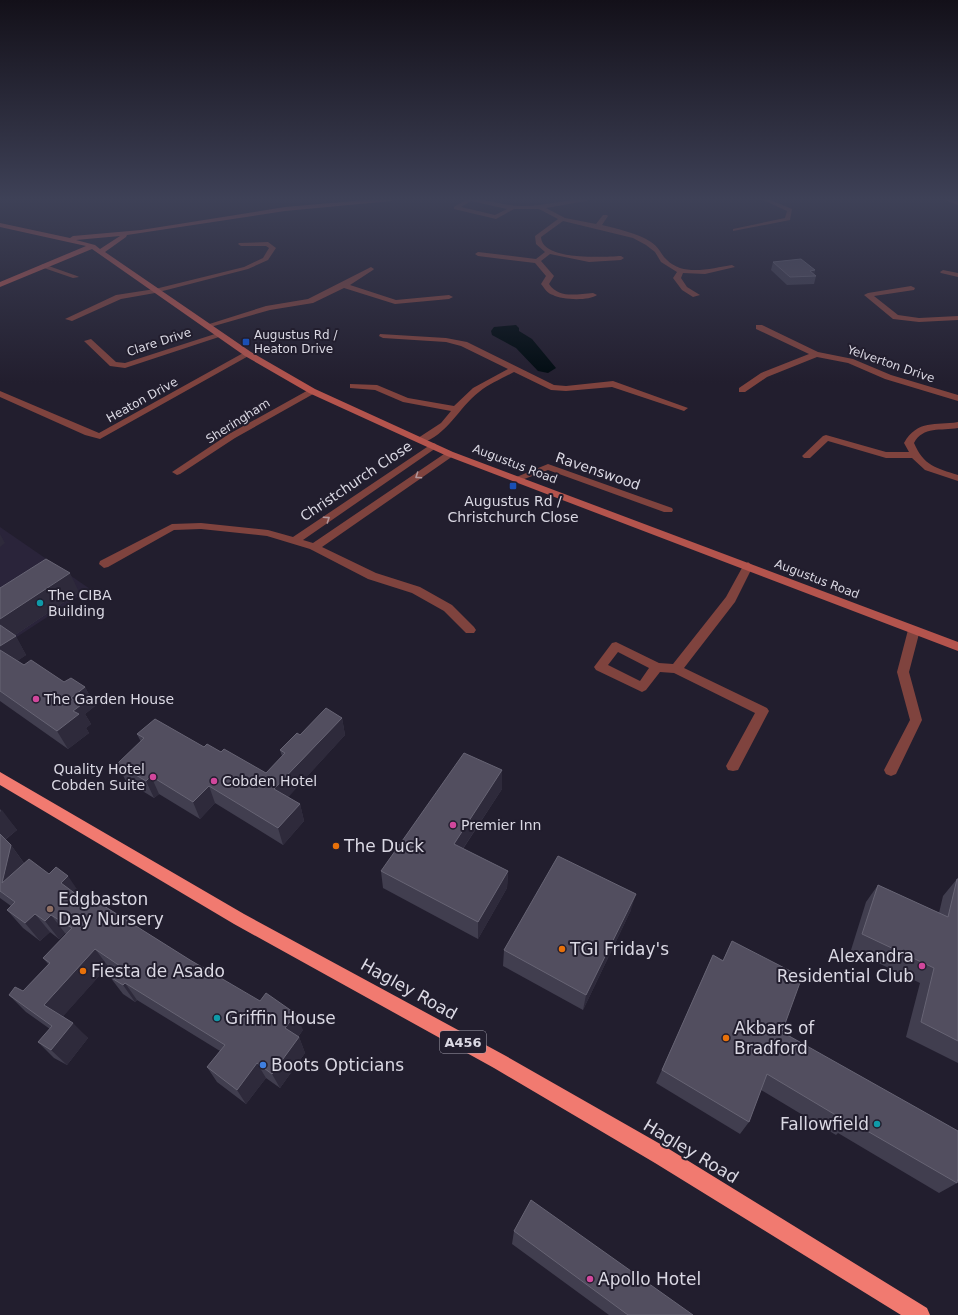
<svg xmlns="http://www.w3.org/2000/svg" width="958" height="1315" font-family="'DejaVu Sans',sans-serif">
  <rect width="100%" height="100%" fill="#221e2e"/>
  <path fill="#2a243a" d="M0,527l90,62 -90,59z"/>
  <path fill="#000b10" d="M516,325l3,3v3l13,8 24,29 -8,5 -10,-2 -22,-23 -24,-13 -1,-4 3,-4z"/>
  <g fill="none" stroke-linecap="round" stroke-linejoin="round">
    <path fill="#7f433e" fill-rule="evenodd" d="M467,199c18,-1 37,7 56,7 22,0 44,-7 66,-7l-3,2 -40,7 19,10 31,6 7,-9h4l1,1 -6,9c16,4 35,8 49,17 9,6 10,13 16,18 17,17 45,8 65,5l3,2 -30,7 -22,-1 -2,5 6,9 13,8 -7,2 -11,-7 -9,-12 4,-6 -16,-10 -6,-10 -9,-7 -13,-7 -70,-17 -22,16c1,24 63,20 80,19l3,2 -3,2 -32,2 -39,-8 -9,7 13,15 -5,8c10,15 28,10 44,9l4,2c-8,6 -35,5 -44,0 -6,-2 -8,-6 -12,-11l5,-8 -11,-13 -57,-7 -3,-2 3,-2 58,7 9,-7 -9,-8 -1,-8 23,-17 -19,-10h-25l-18,10 -42,-10v-2zM471,201l36,8 -12,6 -34,-8z
      M761,199h7l24,10 -2,11 -57,11v-2l52,-11 2,-7z
      M942,199h8l8,2v4z
      M268,242l8,6 -8,12 -20,9 -93,24 -34,6 -49,22 -7,-2 51,-24 39,-6 89,-22 19,-9 6,-10 -3,-2h-25l-3,-2 1,-1z
      M43,264l34,12 2,1 -6,1 -32,-11 -1,-1z
      M371,267l3,2 -1,1 -23,15 46,15 53,-5 4,2 -4,2 -54,5 -51,-16 -31,15 -43,7 -63,18 -4,-2 63,-20 42,-7z
      M943,270l15,3v4l-17,-4 -1,-1z
      M911,286l4,2 -1,2 -40,6 24,19 21,3 39,-2v4l-39,2 -26,-3 -29,-24 4,-2z
      M756,325h6l56,27 35,7 38,16 67,20v6l-73,-22 -37,-16 -31,-6 -50,20 -22,15h-6v-4l22,-15 48,-19 -53,-25z
      M218,333l7,2 -100,33 -15,-2 -26,-25 7,-2 25,23 9,1z
      M380,334l66,4 21,4 87,43 12,1 47,-5 75,27 -4,3 -72,-24 -46,4 -15,-1 -37,-18c-11,6 -25,12 -35,20 -20,15 -32,44 -58,51l-3,-1v-4l23,-15 10,-12 -48,-9 -28,-12 -25,-2v-4l27,1 31,13 46,8 19,-18 35,-19 -47,-23 -15,-4 -63,-4 -4,-2z
      M245,352l7,2 -152,85 -15,-4 -85,-38v-6l99,42z
      M312,388l4,3 -1,2 -80,45 -55,36 -3,1 -5,-3 57,-38z
      M958,422v6c-17,3 -35,-2 -44,15 10,23 22,25 44,32v6l-33,-11 -13,-12h-26l-58,-17 -18,17h-6l-2,-2 21,-20 3,-1 60,17h23l-5,-9c14,-24 31,-17 54,-21z
      M433,443l3,1v4l-133,92 10,3 134,-91h6v4l-131,91 54,26 44,14 32,18 22,22 2,3 -2,3h-8l-22,-22 -32,-18 -44,-14 -58,-30 -43,-13 -66,-7 -27,1 -66,37 -4,1 -5,-4 1,-3 72,-37 29,-1 67,7 25,7z
      M548,464l124,44 1,2 -1,2h-8l-116,-42 -29,11 -5,-3z
      M748,562l5,4 -18,36 -51,66 83,40 2,3 -31,59 -5,1 -5,-1 -2,-4 29,-53 -81,-40 -14,-1 -14,18 -4,2 -46,-22 -2,-3 18,-24 4,-1 43,21 14,1 53,-67 17,-31zM618,652l31,16 -9,13 -32,-16z
      M914,626l6,4 -11,42 13,48 -26,54 -5,2 -5,-2 -2,-4 26,-50 -13,-48 11,-42z"/>
    <path fill="#b4544d" fill-rule="evenodd" d="M376,199h18l-3,2 -106,10 -158,24 -1,2 -21,15 146,100 64,37 138,63 505,190v9l-511,-195 -138,-63 -64,-37 -153,-107 -92,38v-5l86,-36 -86,-19v-4l70,15 3,-2 68,-6 144,-23zM120,236l-20,13 -5,-4 -19,-5z"/>
    <path fill="#f17a70" fill-rule="evenodd" d="M0,772l244,142 262,142 163,93 258,159 3,7h-29l-246,-152 -161,-95 -260,-144 -234,-139z"/>
  </g>
  <path fill="#413e4f" d="M773,262l42,8 -1,4 2,2 -2,8 -27,1 -16,-15z
    M0,588l79,4 -64,43 11,20 -9,6 7,4 40,17 21,5 10,19 -10,8 6,10 -5,4 3,5 -21,16 -68,-48z
    M342,718l3,17 -57,62 12,7 4,17 -21,24 -68,-42 -15,16 -41,-25 -5,4 -28,-17 -9,-17 24,-22 -4,-8 67,13 17,5 45,21 16,-17 -2,-6 20,-15z
    M502,770v19l-39,60 45,22 -1,17 -29,51 -95,-51 -2,-17z
    M0,809l17,21 -12,10 6,5 13,18 25,11 32,21 -2,1 111,64 113,70 -5,7h1l6,16 -25,35 -14,-10 -20,26 -29,-22 -10,-15 13,-16 -83,-51 -2,2 -12,-8 -13,-17 5,-6 -7,-5 -45,50 25,22 -21,27 -13,-7 -16,-16 12,-13 -24,-17 -17,-17 14,-4 25,-27 -5,-6 23,-24 -1,-1 -6,6 -9,-7 -10,9 -17,-13 -16,-18 4,-4 -11,-8z
    M957,879h1v184l-52,-26 14,-54 -69,-33 15,-48 12,-17 61,28 4,-17z
    M631,910l-48,100 -80,-44 1,-16z
    M732,941l50,91 175,151 -18,10 -101,-60 -2,2 -75,-45 -12,32 -9,12 -84,-51 57,-128 10,5z
    M514,1231l179,84h-84l-97,-71z"/>
  <path fill="#2e2a3b" d="M815,270l-2,6 -3,-5z
    M0,534l5,9 -5,4z
    M70,573l9,19 -73,49 -6,-10v-12z
    M16,636l10,19 -17,12 -9,-15v-6z
    M85,687l10,19 -10,8 6,10 -5,4 3,5 -21,16 -11,-18 16,-20 -2,-13z
    M342,718l3,17 -65,71 -6,-17z
    M502,770v19l-48,73v-18z
    M151,776l8,18 -5,4 -8,-17z
    M209,786l6,17 -15,16 -7,-17z
    M300,804l4,17 -21,24 -5,-17z
    M2,810l15,20 -14,11 -3,-4v-25z
    M11,845l14,20 -23,18z
    M508,871l-1,17 -29,51v-17z
    M68,876l13,19 -7,6 -13,-18z
    M636,894l-5,16 -48,100 3,-15z
    M35,914l15,18 -10,9 -15,-18z
    M51,915l14,18 -6,6 -14,-18z
    M95,949l13,17 -49,55 -15,-16z
    M125,983l12,17 -2,2 -12,-17z
    M296,1014l7,16 -11,14 -7,-16z
    M73,1023l15,15 -21,27 -16,-15z
    M299,1037l6,16 -25,35 -8,-14z
    M257,1063l9,15 -20,26 -9,-14z"/>
  <path fill="#524e5f" stroke="#676474" d="M801,259l14,11 -5,1 6,5 -26,1 -17,-15z
    M46,559l24,14 -70,46v-31z
    M0,625l16,11 -16,10z
    M0,650l24,15 7,-5 33,22 7,-4 14,9 -14,11 10,7 -8,6 6,3 -22,17 -57,-40z
    M326,708l16,10 -68,71 26,15 -22,24 -69,-42 -16,16 -42,-26 -5,5 -29,-17 27,-26 -7,-4 18,-15 49,28 3,-3 14,8 3,-3 42,24 19,-20 -5,-3 17,-17 3,2z
    M464,753l38,17 -48,74 54,27 -30,51 -97,-51z
    M0,834l11,11 -9,38 27,-24 20,15 7,-7 12,9 -7,7 20,15 4,-4 105,66 70,41 6,-8 30,21 -11,14 14,9 -27,37 -15,-11 -20,27 -30,-23 18,-22 -100,-62 -2,2 -13,-8 10,-11 -25,-17 -51,56 29,18 -22,27 -13,-8 14,-16 -43,-31 6,-8 8,4 27,-28 -7,-5 29,-30 -21,-13 -6,6 -10,-7 -10,9 -18,-13 8,-8 -15,-11z
    M558,856l78,38 -50,101 -82,-45z
    M957,879h1v162l-37,-19 13,-54 -72,-34 16,-49 70,32z
    M732,941l70,36 -20,55 176,99v47l-1,5 -107,-62 -1,2 -82,-49 -18,48 -87,-52 51,-115 10,6z
    M531,1200l162,115h-65l-114,-84z"/>
  <defs><path id="oneway-chevron" d="M-2-3.5L2.5 0L-2 3.5" fill="none" stroke-width="1.6" stroke-linecap="round" stroke-linejoin="round"/></defs>
  <g stroke="#b19599">
    <use href="#oneway-chevron" transform="translate(418 476) rotate(146)"/>
    <use href="#oneway-chevron" transform="translate(327 519) rotate(-34)"/>
  </g>
  <linearGradient id="sky" x2="0" y2="1"><stop stop-color="#131019"/><stop offset="0.52" stop-color="#3e4157"/><stop offset="1" stop-color="#3e4157" stop-opacity="0"/></linearGradient>
  <rect width="958" height="383" fill="url(#sky)"/>
  <g fill="#1a4fb4" stroke="#221e2e" stroke-width="1.5">
    <rect x="242" y="338" width="8" height="8" rx="2"/>
    <rect x="509" y="482" width="8" height="8" rx="2"/>
  </g>
  <g fill="#0f9aa8" stroke="#221e2e" stroke-width="1.5">
    <circle cx="40" cy="603" r="4"/>
    <circle cx="217" cy="1018" r="4"/>
    <circle cx="877" cy="1124" r="4"/>
  </g>
  <g fill="#d1479c" stroke="#221e2e" stroke-width="1.5">
    <circle cx="36" cy="699" r="4"/>
    <circle cx="153" cy="777" r="4"/>
    <circle cx="214" cy="781" r="4"/>
    <circle cx="453" cy="825" r="4"/>
    <circle cx="922" cy="966" r="4"/>
    <circle cx="590" cy="1279" r="4"/>
  </g>
  <g fill="#e8710a" stroke="#221e2e" stroke-width="1.5">
    <circle cx="336" cy="846" r="4"/>
    <circle cx="562" cy="949" r="4"/>
    <circle cx="83" cy="971" r="4"/>
    <circle cx="726" cy="1038" r="4"/>
  </g>
  <circle fill="#8d6e63" stroke="#221e2e" stroke-width="1.5" cx="50" cy="909" r="4"/>
  <circle fill="#3f7fe0" stroke="#221e2e" stroke-width="1.5" cx="263" cy="1065" r="4"/>
  <g text-anchor="middle" dominant-baseline="central" stroke-width="4" stroke-linejoin="round" paint-order="stroke">
    <g font-size="12" fill="#dad8e3" stroke="#221e2e" text-anchor="start">
      <text x="254" y="335">Augustus Rd /<tspan x="254" dy="14">Heaton Drive</tspan></text>
    </g>
    <g font-size="12" fill="#dad8e3" stroke="#221e2e">
      <text transform="translate(159 342) rotate(-18)">Clare Drive</text>
      <text transform="translate(891 364) rotate(19)">Yelverton Drive</text>
      <text transform="translate(142 400) rotate(-29)">Heaton Drive</text>
      <text transform="translate(238 421) rotate(-32)">Sheringham</text>
      <text transform="translate(515 464) rotate(21)">Augustus Road</text>
      <text transform="translate(817 579) rotate(21)">Augustus Road</text>
    </g>
    <rect fill="#221e2e" stroke="#a3a0ad" stroke-width="1" x="440" y="1031" width="46" height="22" rx="3"/>
    <g font-size="13" font-weight="bold" fill="#dad8e3">
      <text x="463" y="1042">A456</text>
    </g>
    <g font-size="14" fill="#dad8e3" stroke="#221e2e">
      <text transform="translate(598 471) rotate(19)">Ravenswood</text>
      <text transform="translate(356 481) rotate(-34)">Christchurch Close</text>
    </g>
    <g font-size="14" fill="#dad8e3" stroke="#221e2e" text-anchor="start">
      <text x="513" y="501" text-anchor="middle">Augustus Rd /<tspan x="513" dy="16">Christchurch Close</tspan></text>
      <text x="48" y="595">The CIBA<tspan x="48" dy="16">Building</tspan></text>
      <text x="44" y="699">The Garden House</text>
      <text x="145" y="769" text-anchor="end">Quality Hotel<tspan x="145" dy="16">Cobden Suite</tspan></text>
      <text x="222" y="781">Cobden Hotel</text>
      <text x="461" y="825">Premier Inn</text>
    </g>
    <g font-size="17" fill="#dad8e3" stroke="#221e2e" text-anchor="start">
      <text x="344" y="846">The Duck</text>
      <text x="58" y="899">Edgbaston<tspan x="58" dy="20">Day Nursery</tspan></text>
      <text x="570" y="949">TGI Friday's</text>
      <text x="914" y="956" text-anchor="end">Alexandra<tspan x="914" dy="20">Residential Club</tspan></text>
      <text x="91" y="971">Fiesta de Asado</text>
      <text x="225" y="1018">Griffin House</text>
      <text x="734" y="1028">Akbars of<tspan x="734" dy="20">Bradford</tspan></text>
      <text x="271" y="1065">Boots Opticians</text>
      <text x="869" y="1124" text-anchor="end">Fallowfield</text>
      <text x="598" y="1279">Apollo Hotel</text>
    </g>
    <g font-size="17" fill="#dad8e3" stroke="#221e2e">
      <text transform="translate(409 989) rotate(29)">Hagley Road</text>
      <text transform="translate(691 1151) rotate(31)">Hagley Road</text>
    </g>
  </g>
</svg>
